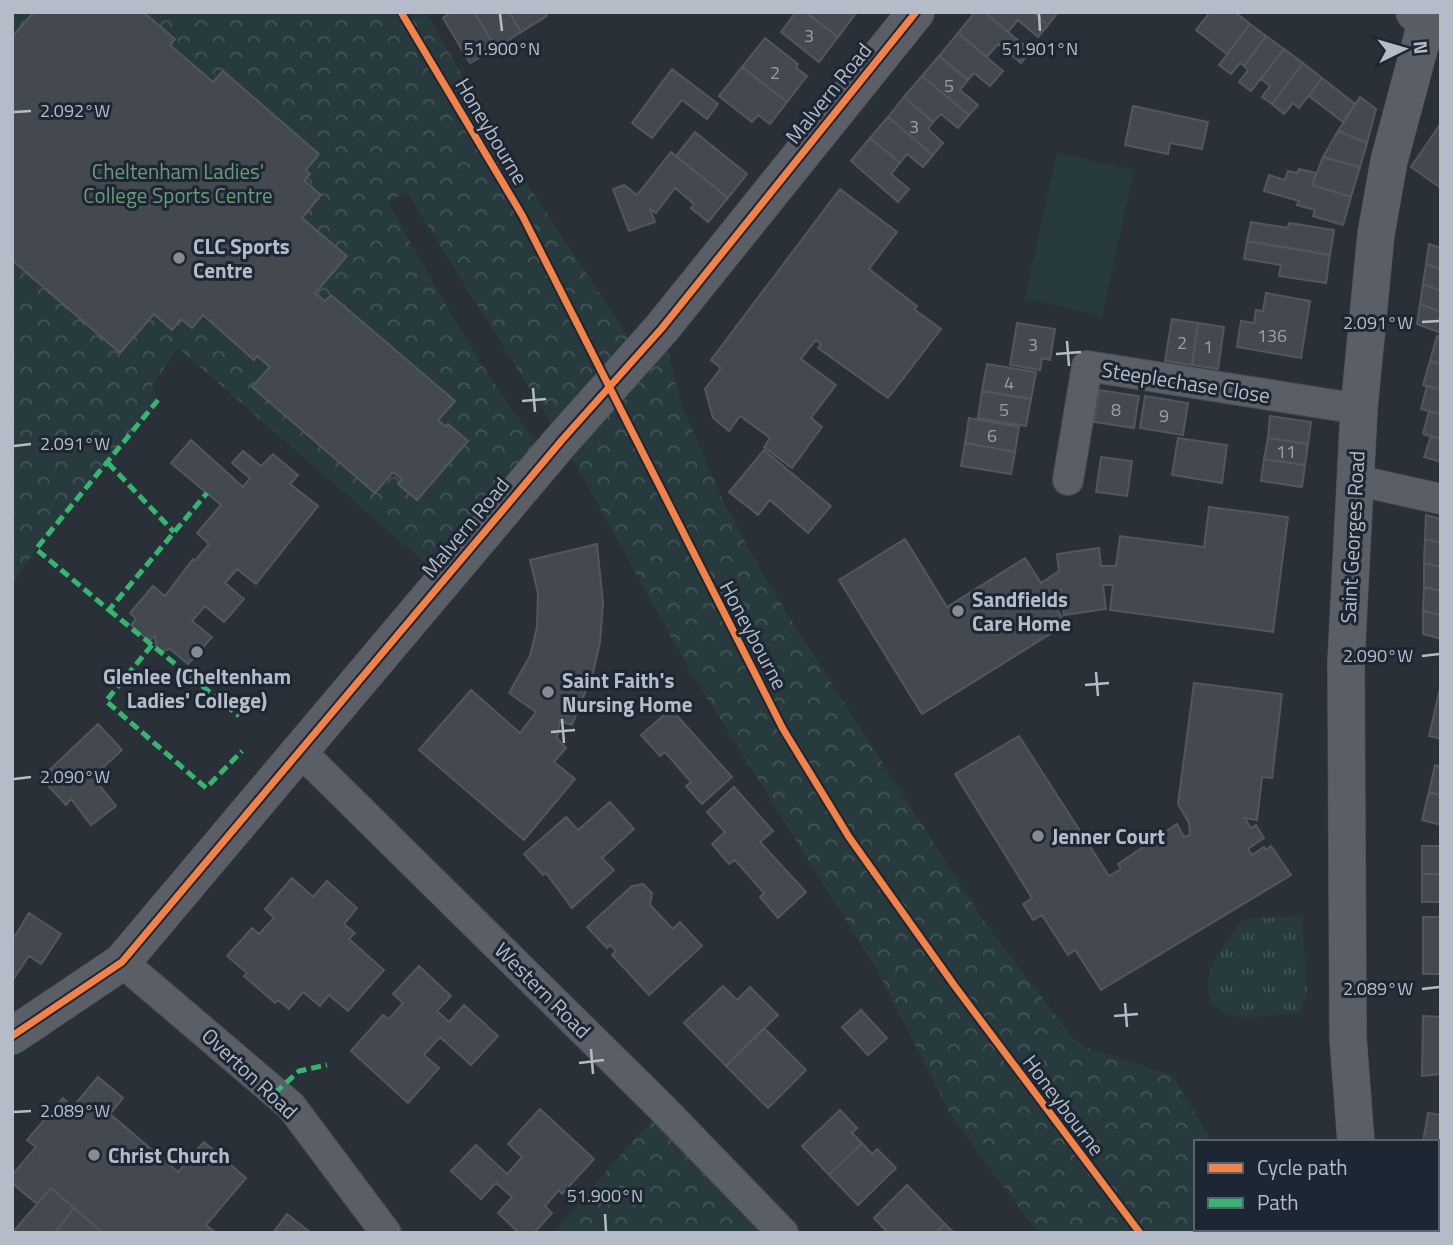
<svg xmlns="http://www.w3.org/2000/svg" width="1453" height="1245" font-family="'Titillium Web',sans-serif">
  <defs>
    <pattern id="grass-tufts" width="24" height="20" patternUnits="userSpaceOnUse" patternTransform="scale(1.75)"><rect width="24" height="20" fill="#273a3e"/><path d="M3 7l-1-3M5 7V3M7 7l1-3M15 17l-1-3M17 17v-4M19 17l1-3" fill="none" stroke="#445559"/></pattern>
    <pattern id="park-crowns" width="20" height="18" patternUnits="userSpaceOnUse" patternTransform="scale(1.75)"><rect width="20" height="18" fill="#273a3e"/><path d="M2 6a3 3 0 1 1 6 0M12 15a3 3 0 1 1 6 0" fill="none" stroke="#445559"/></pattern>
  </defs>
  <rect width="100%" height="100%" fill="#2a3038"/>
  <path fill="url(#grass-tufts)" d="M1302,916l5,79 -8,18c-21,1 -51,8 -71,1 -45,-16 -3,-75 16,-95z"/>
  <path fill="url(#park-crowns)" d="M12,12h414l75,132 138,209 23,-25 19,75 42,98 47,86 213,333 88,116 13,11 88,28 40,67h-16v87h69l2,4h-229l-86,-116 -75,-147 -188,-301 -127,-229 -156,-249 -18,11c47,85 99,180 160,255l-104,122 -266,-231 -26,38 6,14 -122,149 -24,36z
    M662,1108l121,125h-230z"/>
  <path fill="#273a3e" d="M1057,153l77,17 -32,146 -77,-18z"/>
  <path fill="#444950" stroke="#52575f" stroke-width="2" d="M34,12h109l32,27 -5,6 43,37 10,-11 96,83 -13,16 4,4 -6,6 17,15 -19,23 45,38 -32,37 10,8 6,-6 124,106 -17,19 8,7 2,-3 20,17 -51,59 -19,-16 4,-5 -9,-7 -18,21 -123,-106 18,-20 -13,-11 -3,4 -51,-45 -11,13 -11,-9 -9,11 -18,-16 -34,39 -108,-93v-223z
    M451,12h23l22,36 -26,15 -27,-45z
    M474,12h35l12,20 -25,16z
    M509,12h35l3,4 -26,16z
    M796,12h9l33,25 -19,25 -38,-30z
    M805,12h50l1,1 -18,24z
    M975,12h9l47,39 -10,12 -23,-19 -11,13 -29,-24z
    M984,12h49l15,13 -10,12 -20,-17 -10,12z
    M1033,12h25l-10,13z
    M1210,12h25l15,12 -23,30 -31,-24z
    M1250,24l16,12 -22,30 -4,-3 -9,11 -12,-9z
    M958,33l45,38 -13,15 -16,-13 -6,7 -29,-24z
    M1266,36l18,13 -33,42 -12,-9 9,-12 -4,-4z
    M765,38l33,26 -2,4 11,8 -20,26 -45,-35z
    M1284,49l19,14 -31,41 -10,-7 8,-11 -9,-7z
    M939,56l29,24 -8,10 18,15 -9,10 -47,-39z
    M1303,63l19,15 -23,30 -6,-5 -9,11 -12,-10z
    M742,67l45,35 -17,22 -12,-9 -6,7 -33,-26z
    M672,69l46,35 -11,15 -25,-19 -30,38 -20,-15z
    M922,76l47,39 -11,13 -17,-14 -8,8 -29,-25z
    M1322,78l33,26 -12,18 -34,-26z
    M904,97l29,25 -5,7 15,14 -10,12 -45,-38z
    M1360,97l16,12 -9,34 -29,-12z
    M1133,106l75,16 -6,27 -32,-6 -2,11 -43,-9z
    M888,117l45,38 -10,12 -16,-13 -7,9 -30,-25z
    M1441,123v65l-30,-21z
    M1338,131l29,12 -7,24 -37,-10z
    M695,132l52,42 -19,24 -52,-42z
    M870,138l30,25 -9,11 18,15 -11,13 -47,-41z
    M671,152l57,46 -20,24 -17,-14 3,-4 -19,-16 -19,25 -6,-4 5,13 -26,9 -16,-42 11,-4 13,10z
    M1323,157l37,10 -9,30 -39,-12z
    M1299,169l17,4 -4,12 39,12 -8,28 -30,-9 2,-6 -18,-5 2,-4 -35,-10 5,-16 16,5 3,-9 9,2z
    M840,189l57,43 -28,37 48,37 -3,3 27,20 -53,69 -70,-50 3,-4 -5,-4 -15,19 35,26 -25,33 11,9 -30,41 -28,-21 6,-9 -30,-22 -11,15 -16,-13 -8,-29 16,-21 -10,-8z
    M1251,222l37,6 1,-5 45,7 -4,25 -83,-14z
    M1247,241l83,14 -4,28 -47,-7 2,-11 -37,-6z
    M1429,244l12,4v21l-15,-5z
    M1426,264l15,5v22l-18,-7z
    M1423,284l18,7v21l-21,-8z
    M1266,293l44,8 -9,57 -64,-11 4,-26 13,2 2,-13 7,1z
    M1420,304l21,8v21l-24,-9z
    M1172,319l26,4 -6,42 -27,-4z
    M1017,323l38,6 -5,31 -8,-2 -2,12 -30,-5z
    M1198,323l26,4 -6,42 -26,-4z
    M1437,336l4,1v27l-11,-3z
    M1430,361l11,3v26l-18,-5z
    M987,364l49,8 -5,27 -49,-8z
    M1427,386l14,4v24l-20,-5z
    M1099,390l40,6 -5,32 -40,-6z
    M982,391l49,8 -5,27 -48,-8z
    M1145,396l43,7 -5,32 -43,-7z
    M1429,411l12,3v25l-18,-5z
    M1270,416l41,6 -3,22 -40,-6z
    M969,418l50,9 -4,25 -50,-9z
    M1431,436l10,3v23l-17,-5z
    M1178,438l49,7 -5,38 -50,-8z
    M1268,438l40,6 -3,21 -41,-6z
    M191,440l52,47 7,-9 -18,-15 11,-12 18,15 12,-12 25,21 -8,9 28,22 -62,78 -19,-15 -12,14 19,16 -20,23 -19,-16 -13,15 20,16 -24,27 -18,-15 -9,2 -5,-5 -1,-10 -6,5 -18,-16 5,-6 -6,-6 23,-27 12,10 28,-37 2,2 14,-17 -12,-11 24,-28 -50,-42z
    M965,443l50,9 -4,22 -50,-8z
    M764,450l67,56 -23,27 -38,-33 -12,15 -29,-23z
    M1101,457l31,4 -5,35 -31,-4z
    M1264,459l41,6 -3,22 -41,-6z
    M1209,507l79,10 -15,115 -163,-22 3,-25h-10l3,24 -42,6 -3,-26 -12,7 17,28 -144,90 -83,-134 66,-41 42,68 78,-49 16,25 18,-12 -2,-17 42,-6 2,18h15l4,-30 84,11z
    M1426,515l15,4v24l-16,-4z
    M1425,539l16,4v24l-17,-4z
    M597,544l6,59 -3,39 -7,31 -21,52 -12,-4 -3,17 9,10 -12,14 21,17 -51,61 -105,-90 52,-60 49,43 16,-21 -27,-19 21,-37 7,-29 1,-34 -8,-33z
    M1424,563l17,4v24l-17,-4z
    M1424,587l17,4v24l-18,-4z
    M1423,611l18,4v24l-18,-5z
    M1194,683l88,11 -10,84 -10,-1 -5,43 -12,-2 6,10 5,-3 8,13 -16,11 4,6 12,-8 2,3 5,-4 20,29 -190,115 -26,-40 -7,5 -26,-40 -9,5 -10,-16 9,-6 -77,-124 64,-38 90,140 12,-7 -3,-5 59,-40 7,13 6,-2 -1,-12 -11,-19z
    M1441,684v55l-12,-3z
    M671,709l61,68 -30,27 -16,-18 5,-4 -26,-30 -5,4 -19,-21z
    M98,724l24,26 -29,27 23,29 -25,19 -20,-26 -5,6 -25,-27z
    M1435,765l6,2v28l-12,-3z
    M734,787l39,44 -13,11 46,50 -28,26 -18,-21 4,-4 -29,-33 -6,4 -17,-20 13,-12 -18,-20z
    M1429,792l12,3v30l-19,-5z
    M610,802l24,27 -32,29 12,12 -42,38 -26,-35 -3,2 -19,-21 42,-37 12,13z
    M1422,846h19v28h-19z
    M1422,874h19v28h-19z
    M292,878l21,19 14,-16 30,27 -13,16 11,9 -6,6 35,31 -36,41 -19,-16 -9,11 -17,-14 -14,17 -11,-9 -3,3 -31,-27 3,-3 -20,-17 25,-28 7,6 15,-16 -9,-9z
    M643,884l9,9 -2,12 23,24 7,-7 22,24 -53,49 -37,-40 4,-4 -6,-6 -3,3 -20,-21 45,-41z
    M29,913l32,21 -20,30 -12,-8 -17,25v-46l3,1z
    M1423,917h18v57h-18z
    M419,966l32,30 -14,15 12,11 15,-17 34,31 -27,29 -31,-28 -16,18 15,13 -31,35 -57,-52 32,-36 6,4 14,-16 -10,-9z
    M723,986l14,14 13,-13 28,28 -52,51 -42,-43z
    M861,1010l26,28 -19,17 -26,-28z
    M1423,1016l18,1v57l-19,2z
    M764,1028l42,42 -38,38 -42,-42z
    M98,1077l25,21 -13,16 68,58 26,-30 42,36 -40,47 10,8h-113l-52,-45 -14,16 -25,-21v-8l24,-28 -9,-7 36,-42 10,9z
    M540,1109l54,50 -32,35 -3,-4 -14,16 7,7 -18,20h-15l-21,-20 14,-16 -16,-14 -15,16 -30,-28 25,-26 31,29 15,-17 -14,-13z
    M840,1110l17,18 -5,5 10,10 -33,32 -27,-29z
    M1428,1113l13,2v66l-4,-1v-38h-14z
    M862,1143l10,11 5,-5 19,19 -38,37 -29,-30z
    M907,1185l38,39 -9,9h-48l-14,-15z
    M51,1188l23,20 -19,25h-43z
    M74,1208l29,25h-48z
    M287,1214l24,19h-38z
    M945,1224l9,9h-18z"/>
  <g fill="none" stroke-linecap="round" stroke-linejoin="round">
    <defs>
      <path id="minor" d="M1068,480l19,-114 272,43
        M1355,480l86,19
        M299,750l363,358 121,125
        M122,962l169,144 95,127"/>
      <path id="tertiary" d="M12,1036l110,-74 440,-522 100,-112 254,-316
        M1356,1142l-8,-104 -2,-377 13,-252 17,-175 13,-73 40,-149
        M1374,1229l1,4"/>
      <path id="secondary" d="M1415,12l26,18"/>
    </defs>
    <use href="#minor" stroke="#484c53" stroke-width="32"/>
    <use href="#tertiary" stroke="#484c53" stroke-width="38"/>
    <use href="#secondary" stroke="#484c53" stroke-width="40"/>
    <use href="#minor" stroke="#5a5e66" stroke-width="30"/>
    <use href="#tertiary" stroke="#5a5e66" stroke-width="37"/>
    <use href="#secondary" stroke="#595d64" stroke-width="38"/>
    <path stroke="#33b770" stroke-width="5" stroke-dasharray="10 5" stroke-linecap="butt" d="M158,400l-122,149 73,61 98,-117
      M108,463l66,69
      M109,610l130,106
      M152,645l-46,56 100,87 36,-37
      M275,1093l24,-22 28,-6"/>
    <defs>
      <path id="cycleway" d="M401,12l121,203 261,514 66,108 105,148 186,248
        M12,1036l110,-74 440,-522 100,-112 254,-316"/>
    </defs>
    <use href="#cycleway" stroke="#1d2633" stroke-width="11"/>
    <use href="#cycleway" stroke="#f48246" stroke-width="7"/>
  </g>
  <path fill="none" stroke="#b4bcc9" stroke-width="2.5" d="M500,14l2,17M1039,14l1,17M14,112l17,-1M1422,322l17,-1M1067,341l2,25M1056,354l25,-2M533,388l2,24M522,401l24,-2M14,446l17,-2M1422,656l17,-2M1096,672l2,24M1085,685l24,-2M562,719l2,24M551,732l24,-2M14,779l17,-2M1422,989l17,-2M1125,1003l2,24M1114,1016l24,-2M591,1049l2,25M579,1063l25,-3M14,1112l17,-1M605,1214l1,17"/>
  <g fill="#848b96" stroke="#1d2633" stroke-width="2.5">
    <circle cx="179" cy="258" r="7"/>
    <circle cx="958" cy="611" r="7"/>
    <circle cx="197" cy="652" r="7"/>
    <circle cx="548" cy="692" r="7"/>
    <circle cx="1038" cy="836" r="7"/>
    <circle cx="94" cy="1155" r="7"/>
  </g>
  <g text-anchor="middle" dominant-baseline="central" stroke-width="6" stroke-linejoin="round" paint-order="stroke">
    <g font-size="18" fill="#989fab">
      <text x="809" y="35">3</text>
      <text x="775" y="72">2</text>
      <text x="949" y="85">5</text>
      <text x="914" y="126">3</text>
      <text x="1272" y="335">136</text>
      <text x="1182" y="342">2</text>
      <text x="1033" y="344">3</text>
      <text x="1208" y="346">1</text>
      <text x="1009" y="382">4</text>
      <text x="1004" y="409">5</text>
      <text x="1116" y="409">8</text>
      <text x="1164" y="415">9</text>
      <text x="992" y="435">6</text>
      <text x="1286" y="451">11</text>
    </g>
    <g font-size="21" fill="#b4bcc9" stroke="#1d2633">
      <text transform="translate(828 93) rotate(-51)">Malvern Road</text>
      <text transform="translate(492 131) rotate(59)">Honeybourne</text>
      <text transform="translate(1186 382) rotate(9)">Steeplechase Close</text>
      <text transform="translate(465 527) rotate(-50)">Malvern Road</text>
      <text transform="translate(1352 537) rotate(-87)">Saint Georges Road</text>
      <text transform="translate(754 635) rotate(62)">Honeybourne</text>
      <text transform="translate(543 990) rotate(45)">Western Road</text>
      <text transform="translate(250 1073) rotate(43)">Overton Road</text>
      <text transform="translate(1064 1105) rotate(53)">Honeybourne</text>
    </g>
    <g font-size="21" fill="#6b9a76" stroke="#1d2633">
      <text x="178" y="171">Cheltenham Ladies'<tspan x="178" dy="24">College Sports Centre</tspan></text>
    </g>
    <g font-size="21" font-weight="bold" fill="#b4bcc9" stroke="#1d2633" text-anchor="start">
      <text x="193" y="246">CLC Sports<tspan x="193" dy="24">Centre</tspan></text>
      <text x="972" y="599">Sandfields<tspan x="972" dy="24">Care Home</tspan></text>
      <text x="197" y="676" text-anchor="middle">Glenlee (Cheltenham<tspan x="197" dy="24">Ladies' College)</tspan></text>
      <text x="562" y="680">Saint Faith's<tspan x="562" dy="24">Nursing Home</tspan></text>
      <text x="1052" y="836">Jenner Court</text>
      <text x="108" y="1155">Christ Church</text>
    </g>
  </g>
  <g font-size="18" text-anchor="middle" fill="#b4bcc9" stroke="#1d2633" stroke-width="6" stroke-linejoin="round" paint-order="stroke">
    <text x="502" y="55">51.900°N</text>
    <text x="1040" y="55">51.901°N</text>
    <text x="75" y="117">2.092°W</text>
    <text x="1378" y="329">2.091°W</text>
    <text x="75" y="450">2.091°W</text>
    <text x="1378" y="662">2.090°W</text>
    <text x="75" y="783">2.090°W</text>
    <text x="1378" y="995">2.089°W</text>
    <text x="75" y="1117">2.089°W</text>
    <text x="605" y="1202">51.900°N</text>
  </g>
  <rect width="1453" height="1245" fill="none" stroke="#b4bcc9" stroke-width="28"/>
  <rect x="1194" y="1140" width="245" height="91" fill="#1d2633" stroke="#59626f" stroke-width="2"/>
  <rect x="1208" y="1163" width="35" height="10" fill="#f48246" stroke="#59626f" stroke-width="2"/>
  <text x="1257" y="1175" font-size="21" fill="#b4bcc9">Cycle path</text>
  <rect x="1208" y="1198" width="35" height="10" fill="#33b770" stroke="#59626f" stroke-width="2"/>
  <text x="1257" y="1210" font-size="21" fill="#b4bcc9">Path</text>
  <g transform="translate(1404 49) rotate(85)" stroke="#1d2633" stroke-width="5" paint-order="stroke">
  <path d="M0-5L12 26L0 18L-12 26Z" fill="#b4bcc9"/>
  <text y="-10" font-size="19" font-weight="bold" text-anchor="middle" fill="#b4bcc9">N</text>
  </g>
</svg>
